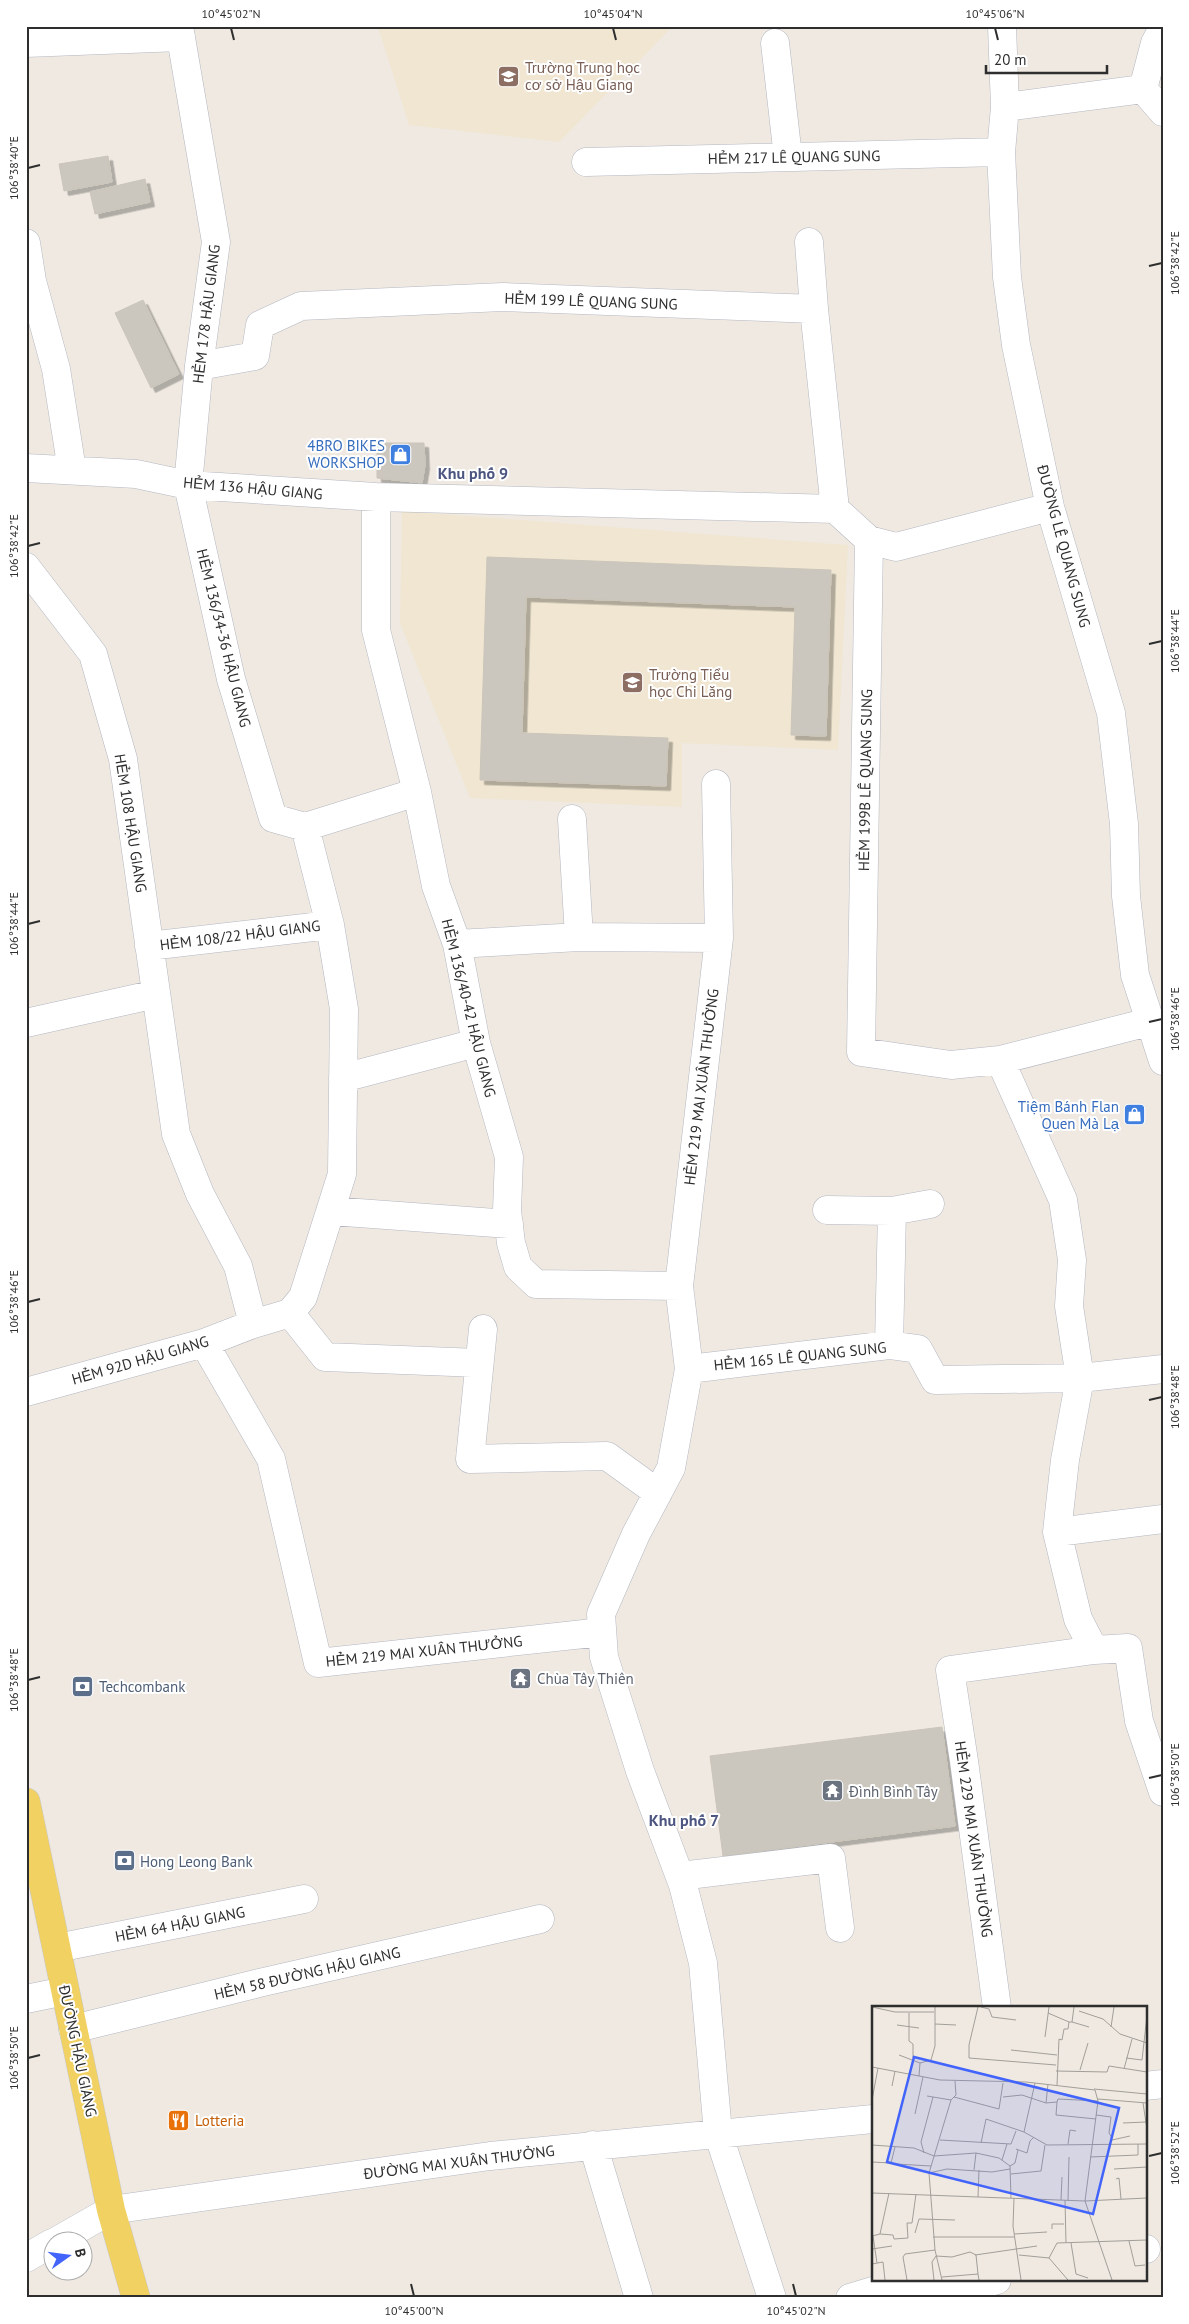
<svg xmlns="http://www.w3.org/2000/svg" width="1189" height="2324" font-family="'PT Sans',sans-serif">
  <defs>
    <filter id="shadow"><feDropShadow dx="4.5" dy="4.5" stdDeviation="0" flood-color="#0004"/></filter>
  </defs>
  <rect width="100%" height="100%" fill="#efe9e1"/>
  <path fill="#f0e6d1" d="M373,26h300l-114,116 -150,-17 -31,-98z
    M402,511l446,34 -10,205 -156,-7v64l-212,-9 -70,-175z"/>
  <path fill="#cbc7bf" stroke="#cbc5ba" filter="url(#shadow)" d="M108,156l4,26 -48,9 -5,-27z
    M145,179l5,23 -55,12 -5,-22z
    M143,300l36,74 -28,14 -36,-75z
    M377,443h47l1,22 -3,18 -45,-5z
    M487,557l344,13 -5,166 -35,-1 4,-128 -269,-10 -4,136 146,5 -2,48 -186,-6z
    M942,1727l13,99 -232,30 -13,-100z"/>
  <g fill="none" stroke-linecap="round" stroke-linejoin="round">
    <defs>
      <path id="minor" d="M1002,26l3,81 -4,45 6,125 9,68 34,162 61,206 13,111 2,72 9,79 28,86
        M26,43l155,-6
        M775,43l13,114
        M1143,89l12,-46 8,-15
        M1005,107l138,-18 20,23
        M586,162l415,-10
        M809,242l5,67 21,200
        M26,243l6,38 24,88 16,101
        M199,366l56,-10 5,-31 41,-19 202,-9 311,12
        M26,468l110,6 52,11 188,12 459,12 34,31 27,7 154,-40
        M376,497v133l41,162 19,94 21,58 19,99 33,114 -2,54 4,32 7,24 18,17 143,2
        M869,540l-8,512 90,13 49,-5 149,-38
        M26,567l67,87 30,105 53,375 24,60 38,72 15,58
        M716,784l3,154
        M572,819l7,118
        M305,827l112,-35
        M457,944l122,-7 140,1 -40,348 10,83 -18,99 -35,66 -35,80 3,43 36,114 43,114 20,78 15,170 54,165
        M149,946l181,-21
        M26,1023l130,-29
        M1000,1060l63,140 9,60 -3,46 11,72 -15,82 -8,72 21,87 16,31 34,-2 11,73 24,71
        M343,1078l133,-35
        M827,1210l65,1 38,-7
        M331,1211l178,13
        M290,1313l35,44 154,6
        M483,1329l-13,130 137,-3 51,37
        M204,1343l67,116 47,204 284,-31
        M889,1345l3,-134
        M689,1369l200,-24 29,4 17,31 145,-2 83,-9
        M26,1392l178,-49 49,-19 37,-11 13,-16 39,-123 2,-165 -14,-84 -25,-98 -32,-9 -42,-139 -43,-194 11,-119 17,-124 -37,-216
        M1057,1532l106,-13
        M680,1876l151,-18 9,70
        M57,1948l247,-49
        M26,1999l39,-8
        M997,2008l-33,-247 -14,-91 144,-20
        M73,2029l186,-46 281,-64
        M1145,2086l18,-2
        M593,2145l46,153
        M55,2242l56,-32 379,-54 383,-37
        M1145,2249h1
        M26,2258l26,-15
        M850,2298l53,-16 80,2 14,-4"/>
      <path id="major" d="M26,1802l85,408 25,88"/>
    </defs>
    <use href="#minor" stroke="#b4b7c1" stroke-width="29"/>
    <use href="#major" stroke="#c9c9c9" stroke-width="29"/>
    <use href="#minor" stroke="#fff" stroke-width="28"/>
    <use href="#major" stroke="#f2d163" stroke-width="28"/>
  </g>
  <path fill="none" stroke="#2e2e2e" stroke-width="2" d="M231,28l3,12M613,28l3,12M995,28l3,12M28,168l12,-3M1149,266l13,-3M28,546l12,-3M1149,644l13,-3M28,924l12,-3M1149,1022l13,-3M28,1302l12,-3M1149,1400l13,-3M28,1680l12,-3M1149,1778l13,-3M28,2058l12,-3M1149,2156l13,-3M411,2284l3,12M793,2284l3,12"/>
  <defs>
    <symbol id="school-square" viewBox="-11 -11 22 22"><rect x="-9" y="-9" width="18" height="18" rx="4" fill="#8d6e63" stroke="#fff"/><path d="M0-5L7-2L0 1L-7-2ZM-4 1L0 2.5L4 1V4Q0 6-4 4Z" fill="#fff"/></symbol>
    <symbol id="shop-square" viewBox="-11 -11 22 22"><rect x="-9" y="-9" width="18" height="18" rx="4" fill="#3f7fe0" stroke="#fff"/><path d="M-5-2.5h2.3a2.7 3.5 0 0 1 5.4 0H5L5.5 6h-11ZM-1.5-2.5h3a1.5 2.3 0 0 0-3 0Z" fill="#fff"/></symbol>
    <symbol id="temple-square" viewBox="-11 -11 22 22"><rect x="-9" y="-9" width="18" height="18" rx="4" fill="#6b7280" stroke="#fff"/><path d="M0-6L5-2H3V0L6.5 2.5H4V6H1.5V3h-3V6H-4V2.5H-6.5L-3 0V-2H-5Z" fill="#fff"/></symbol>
    <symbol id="bank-square" viewBox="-11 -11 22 22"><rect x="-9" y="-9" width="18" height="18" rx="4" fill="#5c6f8a" stroke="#fff"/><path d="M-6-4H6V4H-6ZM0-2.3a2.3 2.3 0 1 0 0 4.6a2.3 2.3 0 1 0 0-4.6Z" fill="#fff"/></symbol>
    <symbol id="restaurant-square" viewBox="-11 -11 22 22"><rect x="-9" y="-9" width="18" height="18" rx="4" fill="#e8710a" stroke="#fff"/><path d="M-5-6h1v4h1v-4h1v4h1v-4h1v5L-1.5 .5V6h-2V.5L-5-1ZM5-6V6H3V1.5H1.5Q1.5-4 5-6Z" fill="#fff"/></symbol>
  </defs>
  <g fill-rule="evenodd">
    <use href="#school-square" x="496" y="64" width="25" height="25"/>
    <use href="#shop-square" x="388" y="442" width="25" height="25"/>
    <use href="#school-square" x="620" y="670" width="25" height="25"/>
    <use href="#shop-square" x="1122" y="1102" width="25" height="25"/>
    <use href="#temple-square" x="508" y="1666" width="25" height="25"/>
    <use href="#bank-square" x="70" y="1674" width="25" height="25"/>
    <use href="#temple-square" x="820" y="1778" width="25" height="25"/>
    <use href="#bank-square" x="112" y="1848" width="25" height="25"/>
    <use href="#restaurant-square" x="166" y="2108" width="25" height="25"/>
  </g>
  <g text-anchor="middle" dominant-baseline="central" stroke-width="4" stroke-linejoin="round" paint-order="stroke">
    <g font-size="15" fill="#785e54" stroke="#fff" text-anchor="start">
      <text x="525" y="67">Trường Trung học<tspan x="525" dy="17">cơ sở Hậu Giang</tspan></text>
      <text x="649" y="674">Trường Tiểu<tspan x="649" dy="17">học Chi Lăng</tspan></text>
    </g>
    <g font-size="15" fill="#2e2e2e" stroke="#fff">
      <text transform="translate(794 157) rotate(-1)">HẺM 217 LÊ QUANG SUNG</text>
      <text transform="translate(591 301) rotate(2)">HẺM 199 LÊ QUANG SUNG</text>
      <text transform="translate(206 314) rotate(-83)">HẺM 178 HẬU GIANG</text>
      <text transform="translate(253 488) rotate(5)">HẺM 136 HẬU GIANG</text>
      <text transform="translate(1064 546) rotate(75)">ĐƯỜNG LÊ QUANG SUNG</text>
      <text transform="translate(224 638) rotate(76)">HẺM 136/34-36 HẬU GIANG</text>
      <text transform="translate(865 780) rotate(-89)">HẺM 199B LÊ QUANG SUNG</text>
      <text transform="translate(131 823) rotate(81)">HẺM 108 HẬU GIANG</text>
      <text transform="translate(240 935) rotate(-7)">HẺM 108/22 HẬU GIANG</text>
      <text transform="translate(469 1008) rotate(76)">HẺM 136/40-42 HẬU GIANG</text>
      <text transform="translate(701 1087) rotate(-83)">HẺM 219 MAI XUÂN THƯỞNG</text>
      <text transform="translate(800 1356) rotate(-6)">HẺM 165 LÊ QUANG SUNG</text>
      <text transform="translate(140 1360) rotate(-16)">HẺM 92D HẬU GIANG</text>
      <text transform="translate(424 1651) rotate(-6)">HẺM 219 MAI XUÂN THƯỞNG</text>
      <text transform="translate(974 1839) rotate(82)">HẺM 229 MAI XUÂN THƯỞNG</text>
      <text transform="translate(180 1924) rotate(-11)">HẺM 64 HẬU GIANG</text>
      <text transform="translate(307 1973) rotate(-13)">HẺM 58 ĐƯỜNG HẬU GIANG</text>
      <text transform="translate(78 2051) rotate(78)">ĐƯỜNG HẬU GIANG</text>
      <text transform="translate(459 2162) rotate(-7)">ĐƯỜNG MAI XUÂN THƯỞNG</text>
    </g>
    <g font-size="15" fill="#366cbe" stroke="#fff" text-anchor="end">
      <text x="385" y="445">4BRO BIKES<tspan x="385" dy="17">WORKSHOP</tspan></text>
      <text x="1119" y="1106">Tiệm Bánh Flan<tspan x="1119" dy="17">Quen Mà Lạ</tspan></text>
    </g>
    <g font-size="15" fill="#5b616d" stroke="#fff" text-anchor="start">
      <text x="537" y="1678">Chùa Tây Thiên</text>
      <text x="849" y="1791">Đình Bình Tây</text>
    </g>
    <g font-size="15" fill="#4e5e75" stroke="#fff" text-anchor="start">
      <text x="99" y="1686">Techcombank</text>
      <text x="140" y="1861">Hong Leong Bank</text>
    </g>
    <g font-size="15" fill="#c56008" stroke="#fff" text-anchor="start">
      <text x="195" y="2120">Lotteria</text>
    </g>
    <g font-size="16" font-weight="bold" fill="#4d5680" stroke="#fff">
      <text x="473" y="473">Khu phố 9</text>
      <text x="684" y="1820">Khu phố 7</text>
    </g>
  </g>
  <g transform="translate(872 2006)">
    <rect width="275" height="275" fill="#efe9e1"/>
    <path fill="none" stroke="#a29e99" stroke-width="1" d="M0,1l23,5h39M106,1l-9,38v13l87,7M109,1l8,2 3,8 24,3M207,5l24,8 17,15 27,9M37,7v28l4,3v14M176,7l21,9M200,16l17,5M63,18l21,1M25,19l22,3M239,21l3,-20M173,31l4,-30M187,33l3,1 2,-11h4l1,-7h3l2,-15M139,44l46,5M27,49l21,8M254,52l16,2 5,-44M0,61l68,13 86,2 69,8 3,11 -13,100 27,79M252,63l8,-30M208,64l8,-27M184,65l51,1 2,-6 38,6M47,70l1,-13 11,-3 4,-14v-39M185,79l2,-46M20,80l3,-15M222,83l53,5M55,90l24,4M82,91l45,12 4,-26M131,91l19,-2 24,8 11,-1 1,-3 40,2M226,93l49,4M0,94l6,-32M185,96l-1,13 40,4M174,97l2,-19M271,97l4,26M43,108l8,-37M224,109l15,2 -2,16 3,5M251,117l23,-1M152,126l11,-49M68,134l71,4 5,-13M240,134l18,-4M109,137l5,-24 38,13 23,13 100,-1M196,138l2,-14 6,1M0,139l42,3 20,8 42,-3 23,5 11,8 1,32M144,143l11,4 3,-12 4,-4M52,147l-3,-11 12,-45M218,151l48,-2v-11M130,154l5,-16M0,156l19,1 4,-16M24,158l35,2M138,160l5,-3 3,-13M242,163l33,-2M102,164l2,-17M57,167l18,-4 45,3 18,-3M139,168l30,-3 4,-26M244,173l3,-1 2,21M0,187l213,8 62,-3M106,191l1,-27M142,192l-1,28 8,54M189,194l1,-23M193,194l1,43M196,195l1,-44M180,223v-5h12M43,227l4,-14 36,1M8,228l13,1 1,4 14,-1 -1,-15h5l4,-29M142,228l33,-2M0,230l8,-2 9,-41M1,230l4,27M61,231h81M257,235l6,25 10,-1M199,237l5,31 12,4M0,243l20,-3M103,249l62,-9M147,249l30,3M177,252l8,-15 90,-3M177,252l19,22M0,258l11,-2 2,18M70,271l36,-3 1,6M35,274l-4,-23 2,-3 30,-4M62,274l-2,-18 4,-6 16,1 18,-5 6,3 2,19M70,274l-7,-30 -6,-77 22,-73 5,-5 -1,-14"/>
    <path fill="#4264fb" fill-opacity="0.15" stroke="#4264fb" stroke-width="2.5" d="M42,51l205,51 -26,106 -206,-52z"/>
    <rect width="275" height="275" fill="none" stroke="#2e2e2e" stroke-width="2.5"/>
  </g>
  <rect width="1189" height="2324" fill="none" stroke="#ffffff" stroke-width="55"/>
  <g transform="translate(68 2256) rotate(76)"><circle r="24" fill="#ffffff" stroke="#ababab"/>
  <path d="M0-4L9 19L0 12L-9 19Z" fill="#4264fb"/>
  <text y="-8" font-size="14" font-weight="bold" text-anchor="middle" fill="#2e2e2e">B</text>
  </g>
  <path d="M986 65v8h121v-8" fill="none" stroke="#2e2e2e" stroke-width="2.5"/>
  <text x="994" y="65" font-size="15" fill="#2e2e2e" stroke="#ffffff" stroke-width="4" paint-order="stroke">20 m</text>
  <rect x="28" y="28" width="1134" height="2268" fill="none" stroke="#2e2e2e" stroke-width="2"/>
  <g font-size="12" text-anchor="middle" fill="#2e2e2e">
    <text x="231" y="18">10°45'02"N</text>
    <text x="613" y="18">10°45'04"N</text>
    <text x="995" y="18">10°45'06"N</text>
    <text transform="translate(14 168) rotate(-90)" y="4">106°38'40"E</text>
    <text transform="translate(1175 263) rotate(-90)" y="4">106°38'42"E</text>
    <text transform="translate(14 546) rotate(-90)" y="4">106°38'42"E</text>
    <text transform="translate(1175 641) rotate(-90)" y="4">106°38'44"E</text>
    <text transform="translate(14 924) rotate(-90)" y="4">106°38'44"E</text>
    <text transform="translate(1175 1019) rotate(-90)" y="4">106°38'46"E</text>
    <text transform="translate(14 1302) rotate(-90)" y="4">106°38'46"E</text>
    <text transform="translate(1175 1397) rotate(-90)" y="4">106°38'48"E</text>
    <text transform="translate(14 1680) rotate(-90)" y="4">106°38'48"E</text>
    <text transform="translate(1175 1775) rotate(-90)" y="4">106°38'50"E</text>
    <text transform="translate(14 2058) rotate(-90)" y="4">106°38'50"E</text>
    <text transform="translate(1175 2153) rotate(-90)" y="4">106°38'52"E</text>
    <text x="414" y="2315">10°45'00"N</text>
    <text x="796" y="2315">10°45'02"N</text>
  </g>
</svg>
